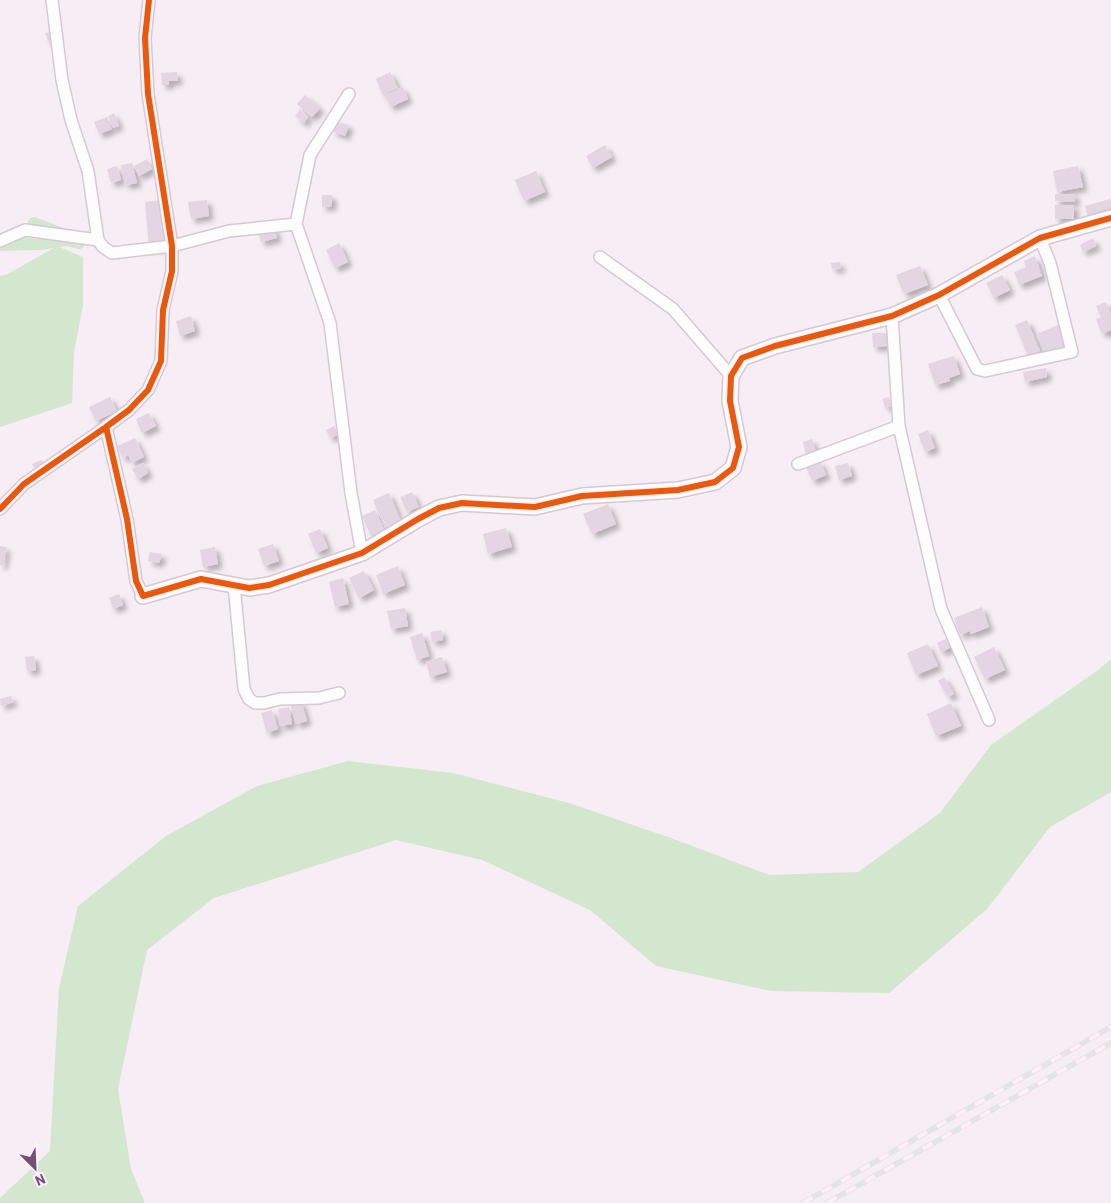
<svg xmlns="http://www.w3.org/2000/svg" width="1111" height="1203" font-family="Barlow,sans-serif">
  <defs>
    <filter id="shadow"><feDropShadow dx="4.5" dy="4.5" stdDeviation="2.5" flood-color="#0004"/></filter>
  </defs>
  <rect width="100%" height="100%" fill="#f7edf4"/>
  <path fill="#d3e7ce" d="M57,246l26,11v49l-9,46 -2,51 -72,24v-151l8,-2z
    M1111,659v133l-61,35 -63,82 -98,84 -118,-2 -115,-25 -66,-56 -108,-50 -86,-20 -182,58 -67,52 -29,139 13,80 14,34h-145v-5l50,-47 9,-163 19,-82 88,-70 91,-50 91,-25 105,12 116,30 102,35 98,37 89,-3 82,-59 51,-68 107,-75z"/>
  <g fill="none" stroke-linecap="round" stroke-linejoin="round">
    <path stroke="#d3e7ce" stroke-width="12" d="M34,223l26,10
      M0,245l40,-1 26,-4 13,3"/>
  </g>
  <path fill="#e3d5e1" filter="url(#shadow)" d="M52,31l3,9 -6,3 -4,-10z
    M177,72l1,9h-9v4h-7l-1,-12z
    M390,72l8,16 -15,7 -7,-16z
    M403,87l5,12 -18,8 -5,-12z
    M305,95l15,13 -8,9 -15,-13z
    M300,110l8,7 -4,6 -9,-7z
    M114,113l5,13 -6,2 -5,-12z
    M107,117l5,12 -13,5 -5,-12z
    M335,121l14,4 -4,11 -13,-5z
    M605,145l7,12 -19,11 -7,-12z
    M147,159l5,10 -13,7 -5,-10z
    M132,163l5,20 -12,2 -4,-20z
    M117,166l4,14 -10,3 -4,-14z
    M1078,166l5,21 -26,5 -4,-21z
    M536,171l9,21 -21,9 -9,-21z
    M1055,194h20v8l-20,-1z
    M322,195h10v11l-10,1z
    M1110,199l1,9 -24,7 -2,-9z
    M162,200l4,47 -17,1 -4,-46z
    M207,200l2,16 -18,3 -3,-17z
    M1055,205h19v14h-19z
    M274,227l3,11 -16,4 -3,-12z
    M1093,238l3,8 -13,6 -3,-7z
    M339,243l9,19 -13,6 -9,-18z
    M1035,256l7,20 -23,9 -5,-13 12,-5 -2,-6z
    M840,262l1,6 -9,1 -1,-6z
    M920,266l8,19 -24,9 -8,-19z
    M1002,275l8,15 -16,8 -8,-15z
    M1106,302l5,12v16l-9,4 -6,-15 5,-2 -5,-11z
    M191,316l4,15 -15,5 -4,-15z
    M1027,320l13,31 -12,5 -13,-31z
    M1060,324l8,21 -23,10 -8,-21z
    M872,333h15l1,13 -15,1z
    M954,356l6,18 -11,4 1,3 -15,4 -7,-21z
    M1046,368l1,9 -22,5 -2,-10z
    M110,397l7,14 -21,10 -7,-14z
    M889,397l2,9 -6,1 -3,-8z
    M149,413l7,13 -14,7 -6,-14z
    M334,426l5,8 -9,4 -4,-8z
    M928,430l7,18 -10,4 -7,-18z
    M135,438l9,19 -12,6 -4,-8 -5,3 -6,-12z
    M812,439l4,13 -10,3 -3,-13z
    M42,460l3,7 -9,4 -4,-7z
    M820,461l6,14 -14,6 -6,-14z
    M143,463l5,10 -10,6 -6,-10z
    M848,463l4,13 -13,4 -4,-14z
    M412,492l7,15 -12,5 -7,-15z
    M389,493l12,28 -16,7 -12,-28z
    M608,504l8,20 -24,10 -9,-20z
    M375,510l12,25 -11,1 -4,2 -10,-22z
    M506,528l6,19 -24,7 -5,-20z
    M320,529l8,19 -12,5 -8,-19z
    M273,544l6,17 -15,5 -6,-17z
    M0,546l6,1 -3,19 -3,-1z
    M215,547l3,17 -15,3 -3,-17z
    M150,552l12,2 -3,9 -11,-2z
    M398,566l7,19 -22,9 -7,-19z
    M364,571l10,19 -15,8 -10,-20z
    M343,578l6,26 -14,3 -6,-25z
    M119,594l4,11 -10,4 -4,-11z
    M982,607l7,20 -18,7 -1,-3 -10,4 -6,-17z
    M405,608l3,18 -17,3 -4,-18z
    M441,630l2,10 -11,2 -2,-10z
    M422,633l7,23 -12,4 -7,-23z
    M948,638l4,9 -11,5 -4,-9z
    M928,644l10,22 -22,9 -9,-22z
    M994,647l11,23 -20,9 -11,-22z
    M34,656l2,14 -9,1 -2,-14z
    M442,657l5,15 -17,5 -4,-15z
    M944,677l10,17 -6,3 -10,-16z
    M11,696l2,6 -12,4 -1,-7z
    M301,701l6,20 -11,3 -6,-20z
    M951,703l10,23 -25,10 -9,-22z
    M289,707l3,17 -12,2 -2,-17z
    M272,710l6,19 -11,4 -6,-20z"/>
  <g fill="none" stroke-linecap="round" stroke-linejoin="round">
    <defs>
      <path id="street" d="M52,0l10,80 9,40 17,51 10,69 5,7 9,6 60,-7 57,-15 67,-7
        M349,94l-39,61 -14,69 34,99 21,170 11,60
        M0,241l25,-11 73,10
        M600,257l73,52 58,67
        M939,295l38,74 8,2 87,-19 -22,-89 -10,-25
        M892,316l7,110 42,183 48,111
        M106,427l21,92 9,62 7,15
        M798,464l101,-38
        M0,509l24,-25 82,-57 23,-17 19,-20 13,-29 2,-51 9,-39v-25l-24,-152 -3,-56 4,-38
        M234,585l10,104 5,10 6,4h9l16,-4 39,-1 20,-5"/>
      <path id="secondary" d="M143,596l58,-17 48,9 20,-3 93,-32 56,-34 21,-11 23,-5 73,4 47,-11 96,-6 37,-8 18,-14 6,-21 -9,-46 1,-25 11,-18 33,-12 117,-30 47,-21 101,-57 71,-20"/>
    </defs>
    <use href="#street" stroke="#d5c9d3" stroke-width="14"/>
    <use href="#secondary" stroke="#d5c8d3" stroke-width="18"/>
    <use href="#street" stroke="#fefcfd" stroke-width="11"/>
    <use href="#secondary" stroke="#fefcfd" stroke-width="15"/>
    <defs>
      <path id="rail" d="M803,1203l308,-176
        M827,1203l284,-160"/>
    </defs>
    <use href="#rail" stroke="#e3e4e6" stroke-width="5.5"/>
    <use href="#rail" stroke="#feeffa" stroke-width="4" stroke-dasharray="11" stroke-linecap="butt"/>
    <defs>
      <path id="cycleway" d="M106,427l21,92 9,62 7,15 58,-17 48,9 20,-3 93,-32 56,-34 21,-11 23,-5 73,4 47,-11 96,-6 37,-8 18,-14 6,-21 -9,-46 1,-25 11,-18 33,-12 117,-30 47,-21 101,-57 71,-20
        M0,509l24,-25 82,-57 23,-17 19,-20 13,-29 2,-51 9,-39v-25l-24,-152 -3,-56 4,-38"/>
    </defs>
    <use href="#cycleway" stroke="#feeffa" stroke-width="9"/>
    <use href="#cycleway" stroke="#e8590c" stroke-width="6"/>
  </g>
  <g transform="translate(35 1168) rotate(156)" stroke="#feeffa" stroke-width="4" paint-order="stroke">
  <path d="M0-4L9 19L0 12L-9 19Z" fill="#744e73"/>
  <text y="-8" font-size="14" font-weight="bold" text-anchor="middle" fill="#744e73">N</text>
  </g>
</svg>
